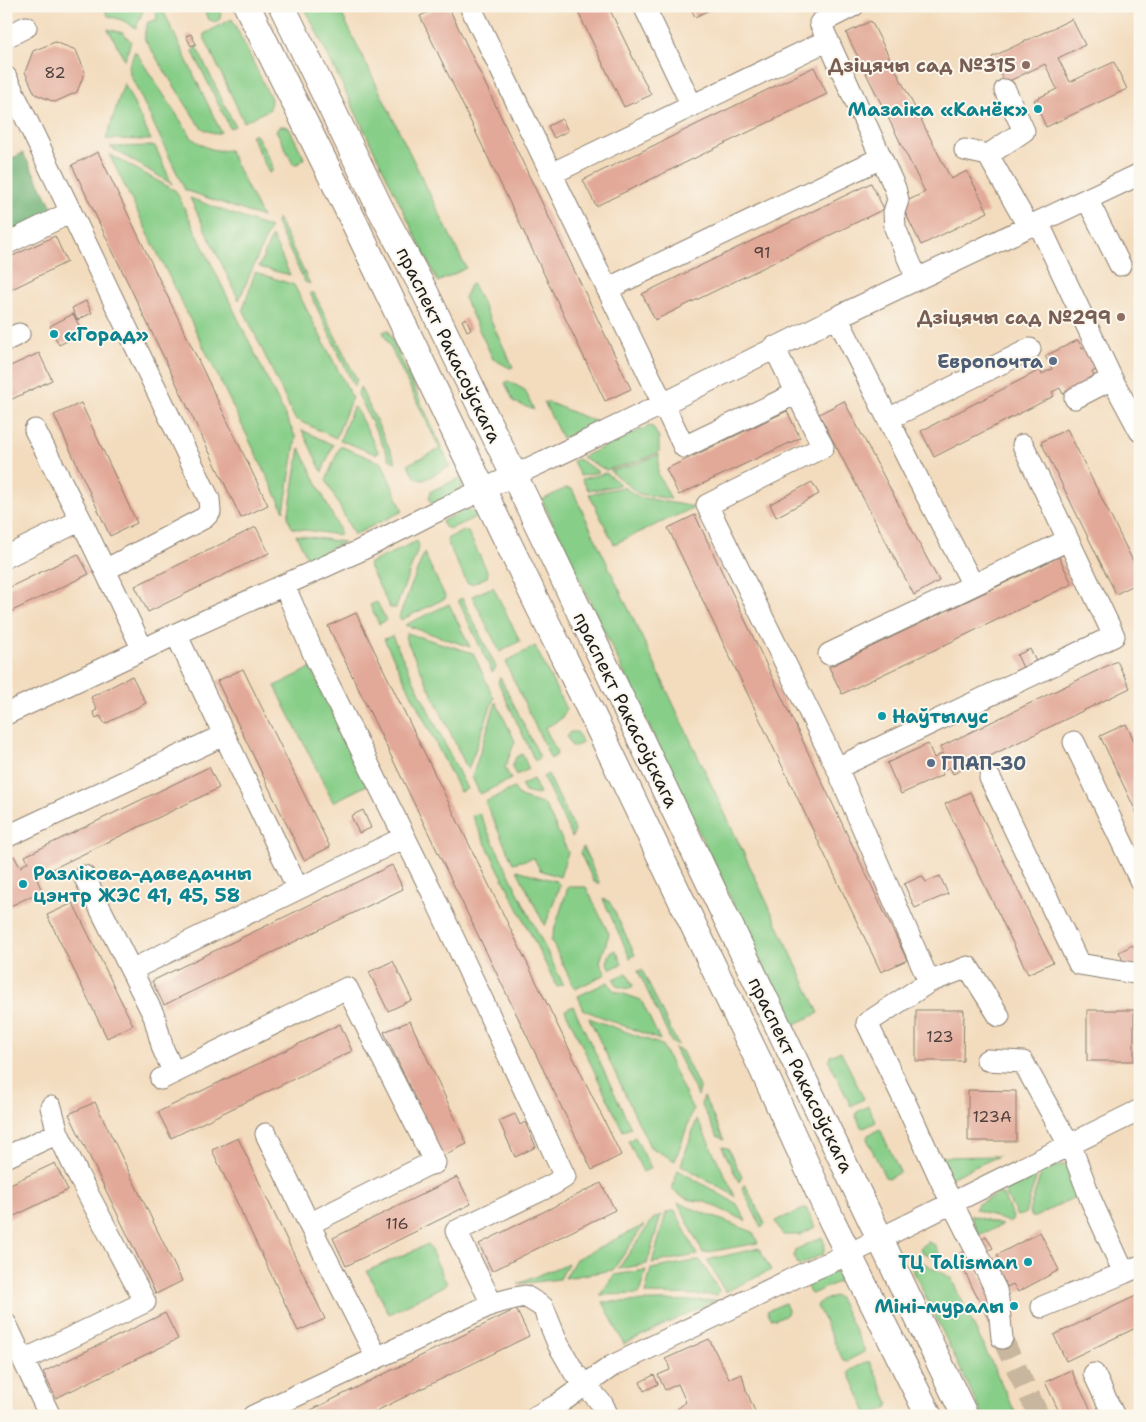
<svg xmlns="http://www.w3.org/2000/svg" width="1146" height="1422" font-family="'Shantell Sans',sans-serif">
  <rect width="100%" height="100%" fill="#fbf7ec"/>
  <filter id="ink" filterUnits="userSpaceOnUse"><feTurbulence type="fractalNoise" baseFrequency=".02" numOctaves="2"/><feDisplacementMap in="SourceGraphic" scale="10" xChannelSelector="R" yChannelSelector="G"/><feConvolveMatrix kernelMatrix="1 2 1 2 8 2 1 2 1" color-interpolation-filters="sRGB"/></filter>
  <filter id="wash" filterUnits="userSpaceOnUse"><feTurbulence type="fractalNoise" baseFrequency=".0096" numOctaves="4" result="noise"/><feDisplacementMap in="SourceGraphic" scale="20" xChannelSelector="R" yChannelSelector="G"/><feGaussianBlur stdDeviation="1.12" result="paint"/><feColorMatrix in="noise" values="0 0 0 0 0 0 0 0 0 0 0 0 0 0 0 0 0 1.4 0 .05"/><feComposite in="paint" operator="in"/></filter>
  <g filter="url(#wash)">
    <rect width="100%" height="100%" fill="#f3dcbe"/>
    <path fill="#87ce88" stroke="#527552" d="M103,6h42l-9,22 -14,-8 -14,-4z
      M156,6h5l60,126 -5,2 -11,-4 -6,-5 -54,-85c-1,-7 0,-11 3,-18l8,-2 1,-5 -3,-6z
      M202,6h15l4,8 -1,5 -5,3 -7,-3z
      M304,6h34l128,262 -28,14z
      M232,19l39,80 -1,10 -26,13 -40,-85v-3z
      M108,29l15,4 8,8 -6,19z
      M196,46l39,80 -5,2 -37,-76z
      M135,51l57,87c11,9 22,14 37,12l33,67 -77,-27 -55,-116 -1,-8z
      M124,83l27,57 -45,-1z
      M280,126h4l5,2 15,30c-1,4 -8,7 -11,6l-17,-34z
      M254,134l3,2 15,28 1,6 -4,3 -18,-38z
      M155,146l17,38 -62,-37z
      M109,154l67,37 120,247 -12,73z
      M190,198l80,30 -31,72z
      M278,218l32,66 -5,-2 -29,-59z
      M272,236l18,39 -31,-8z
      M255,272l39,13 58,112 -16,41 -41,-19 -52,-110z
      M473,284l40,83 -3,1 -17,-9 -29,-61 6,-13z
      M310,293h4l43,87 -3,6z
      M388,330l62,136 -26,14c-10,0 -12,-8 -16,-16l32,-15 -57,-117z
      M508,381l17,9 9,20 -20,-8 -9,-19z
      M360,387l36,75 -6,-2 -32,-66z
      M544,402l6,1 49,20 -37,15z
      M353,407l3,2 23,44 -4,1 -35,-14z
      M649,426l4,1 6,11v14l-20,9 -33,9 -24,-13z
      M302,430l31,15 -11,27z
      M340,446l42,17 21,48 -49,24 -28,-55z
      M300,448l40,83 -1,4 -47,-7 -4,-10z
      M659,454l-1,20 13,25 -32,-5 -29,-23 29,-8z
      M578,459l21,13 -19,4 -7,-15z
      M606,473l13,10v2l-23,5h-8l-6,-11z
      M460,478l3,9 -29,21 -5,-10 2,-7z
      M623,487l16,10 56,10 -81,37 -25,-50z
      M566,488l6,1 247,524 -28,13 -249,-526z
      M468,509l9,4 1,3 -28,13 -5,-2 -3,-6z
      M464,531l4,1 20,41 -1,4 -15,7 -5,-1 -20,-41 1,-4z
      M296,535l48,7 -36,17z
      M417,541l2,5 -23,62h-6l-22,-44z
      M424,553l22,45 -45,22 -2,-3z
      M493,587l27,54 -20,11 -28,-56z
      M462,598l34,69 -2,4 -2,1 -34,-72z
      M377,602l9,18 -7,4 -9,-19z
      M449,604l21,43 -65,-22z
      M407,633l66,20 21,45 -26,72 -63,-133z
      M392,636l75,153 -7,3 -76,-153z
      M535,646l31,63 -5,10 -16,9 12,24 -1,3 -5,4 -45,-95 1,-3z
      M311,668l58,116 -36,18 -58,-116z
      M500,677l40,80 -5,4 -37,-79z
      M496,702l19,39 -10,27 6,11 -31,15 -8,-17z
      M570,732h7l5,10 -1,2 -9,3 -5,-10z
      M522,754l7,15 -13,6 -4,-8 4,-10z
      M548,774l27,57 -3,6 -29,-60z
      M533,779l7,15 -3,1 -12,-3 -4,-7z
      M514,788l6,9 25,8 23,47 -8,25 -20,-7 -6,-12 -21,5 -28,-61z
      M479,813l84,171 -6,3 -85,-171z
      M583,847l16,35v2l-5,-2 -14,-29z
      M517,870l39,11 4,4 -15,41z
      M568,887h18l23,47 -9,28 6,12 -31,15 -24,-49z
      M603,899l7,3 25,53 -5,3z
      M616,950l6,14 -11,5 -4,-6 3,-10z
      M642,970l36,75 -6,-2 -34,-72z
      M627,973l6,13 -5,3 -11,-3 -3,-7z
      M608,982l5,8 28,10 19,40 -76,-30 -6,-14z
      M573,1006l58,122 -8,3 -58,-121z
      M589,1018l73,27 31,65 -18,51 -25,-14z
      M674,1048l8,3 18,38 -2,7z
      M841,1051l23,48 -13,7 -22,-45 1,-5z
      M704,1097l20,43 -7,-4 -16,-32z
      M868,1106l8,16 -12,6 -3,-1 -5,-11 1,-4z
      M697,1119l38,77 -54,-31z
      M880,1129l20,43 -11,6 -4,-1 -18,-38 1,-4z
      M635,1137l16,31 -8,4 -15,-31z
      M722,1147l6,1 14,29 -3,5z
      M999,1156l-51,23 -14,-22z
      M1060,1165h5l3,3 13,26 -46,23h-3l-3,-5 12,-39z
      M678,1170l59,34 9,17 -43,-20c-10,1 -25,-4 -31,-12z
      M1035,1176l1,2 -11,36 -8,2 -12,-23v-3z
      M745,1184l20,40 -4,3 -19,-39z
      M1000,1193l2,1 11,23 -1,3 -4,2 -33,-13 3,-5z
      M678,1203l75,29 5,11 -55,10z
      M806,1208l9,19 -15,8h-17l-8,-14z
      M675,1210l22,45 -45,8 14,-50z
      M661,1215l-14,49 -29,5 35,-50z
      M970,1215l32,10 -23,10z
      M644,1225l-31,45 -48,8 11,-19z
      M822,1237l3,8 -2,9 -24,12 -5,-10 1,-6z
      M928,1242l7,3 4,9 -8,3 -9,-4 -2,-6z
      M428,1244l19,40 -58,30 -22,-43z
      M759,1248l12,22 -46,22 -18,-32z
      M700,1260l19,30 -2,5 -72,-1 6,-25z
      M918,1260l33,18 66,138h-34l-73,-152z
      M568,1263l-8,16 -42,5z
      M646,1270l-7,24 -39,1 14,-20z
      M831,1270l6,2 5,8 -30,14 -2,-1 -6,-12z
      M834,1296l5,2 25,51v3l-17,9 -4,-1 -26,-54 3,-4z
      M716,1300l-92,44 -21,-42z
      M785,1303l3,7 -1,4 -11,5 -5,-1 -4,-7z
      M866,1362h4l19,41 -2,5 -14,7 -6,-2 -18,-40 2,-3z"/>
    <path fill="#6db174" stroke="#446648" d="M23,153l33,61 -50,24v-77z"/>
    <g id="blocks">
      <path fill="#e2a998" d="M441,6h7l183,383 -26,12 -185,-385z
        M575,6h33l43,89 -27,12z
        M690,6h27l-22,11z
        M1072,19l13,26 -27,13 12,24 44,-20 13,27 -81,38 -12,-27 23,-11 -12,-25 -40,19 -13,-26z
        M871,21l80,158 16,-8 21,41 -67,33 -20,-41 24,-12 -79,-159z
        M191,34l5,10 -5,2 -5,-10z
        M55,42l21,8 9,22 -8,20 -22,10 -20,-8 -10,-22 8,-21z
        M814,67l13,27 -231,112 -13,-26z
        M562,119l6,12 -14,7 -6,-12z
        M98,152l170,353 -27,13 -138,-287 -31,-66z
        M871,183l13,26 -229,111 -13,-26z
        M55,236l12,26 -61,30v-33z
        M1140,258v16l-6,-13z
        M86,301l6,12 -15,7 -5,-12z
        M73,314l10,19 -24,12 -9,-19z
        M466,318l5,11 -4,2 -5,-11z
        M1078,340l4,8 8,-4 12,23 -10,5 3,6 -32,16 -3,-6 -8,4 2,4 -120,61 -13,-26 119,-61 2,4 10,-5 -7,-13z
        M39,353l13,27 -46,22v-34z
        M844,401l95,180 -25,14 -95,-181z
        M81,403l56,120 -27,13 -56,-121z
        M787,411l13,27 -121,57 -13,-26z
        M1067,429l73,146v7l-24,12 -75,-152z
        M812,482l7,12 -43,23 -6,-13z
        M695,515l212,445 -26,12 -213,-444z
        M256,527l13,26 -121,59 -13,-26z
        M78,554l11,20 -83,40v-25z
        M1059,557l13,27 -230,110 -13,-27z
        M356,613l265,542 -29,15 -264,-544z
        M1030,649l9,19 -13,6 -9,-19z
        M1117,661l13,27 -177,86 -3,-7 -9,4 2,4 -42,19 -14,-31 41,-19 6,14 9,-5 -3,-6z
        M243,669l87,178 -26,13 -87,-179z
        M132,676l14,27 -41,21 -5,-8 -4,2 -3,-6 4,-2 -6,-13z
        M1126,724l14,29v67l-40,-84z
        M209,767l10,21 -183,89 6,14 -36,17v-48l8,-4 6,11 8,-5 -3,-6z
        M970,792l83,170 -25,12 -83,-170z
        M363,810l8,18 -12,5 -8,-17z
        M392,865l11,24 -239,116 -12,-24z
        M922,876l4,6 14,-6 8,18 -33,14 -11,-24z
        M73,903l60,122 -26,13 -60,-123z
        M1133,945l7,14v4l-13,6 -8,-17z
        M393,961l19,39 -24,11 -19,-39z
        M916,1010h48l-1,51h-47z
        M1087,1010h47v51h-47z
        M410,1021l57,123 -25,12 -58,-124z
        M340,1024l12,27 -181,87 -13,-26z
        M968,1090l48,1v50h-48z
        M95,1102l87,179 -26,13 -87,-180z
        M515,1114l5,11 5,-3 11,25 -21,10 -16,-36z
        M238,1138l87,181 -27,12 -86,-181z
        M55,1163l13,27 -62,30v-34z
        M457,1177l14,27 -125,62 -13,-28z
        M601,1183l14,27 -123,61 -13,-27z
        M1040,1232l19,38 -41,22 -5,-8 -6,3 -8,-15 6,-2 -8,-15z
        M986,1236l7,12 -6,3 -7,-11z
        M967,1250l25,48v29l-35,-71z
        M1140,1294v32l-74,35 -12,-26z
        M516,1309l13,27 -163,80h-67z
        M165,1313l13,26 -122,59 -13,-26z
        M709,1339l20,40 13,-5 4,16 11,26h-89l18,-14 -8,-18 -13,6 -7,-15 12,-5 -2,-7 -3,-4z
        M1071,1370l23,46h-33l-16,-34z
        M654,1375l4,9 -14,7 -4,-9z
        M6,1402l7,14h-7z"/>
    </g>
  </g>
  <g filter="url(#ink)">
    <use href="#blocks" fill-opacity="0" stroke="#887c6d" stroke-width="1"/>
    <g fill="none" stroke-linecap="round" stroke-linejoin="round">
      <path stroke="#c8b69e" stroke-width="21" stroke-dasharray="21 11" stroke-linecap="butt" d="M1002,1338l37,78"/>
      <defs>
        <path id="minor" d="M470,6l214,441 113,-54
          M644,6l48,100
          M853,6l-33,17 75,165 3,12 -4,12 1,16 22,51
          M6,37l20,-10
          M6,77l203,422 1,13 -6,6 -99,52
          M965,150l23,5 40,71
          M988,155l36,-24 -19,-41
          M551,174l277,-134
          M1087,199l33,66
          M1038,222l74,157 -37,19
          M6,244l65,-32
          M607,289l274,-131
          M837,317l82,164 54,104
          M6,340l13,-6
          M774,347l49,100 -116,58 130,263 92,214
          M1112,379l28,52
          M888,419l142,-70
          M35,430l46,90
          M6,557l75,-37 62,130
          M284,585l31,72 117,235 133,285 -13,8 -96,46 36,73 23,-6 10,-2 18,11 15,37 16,28 29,33 5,11
          M176,634l122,255
          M829,654l239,-114
          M6,714l170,-80 183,-83 72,-37 133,-62 99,-48 174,-87 303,-143
          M1074,742l66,138
          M837,768l277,-132 -91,-191
          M990,778l89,186 61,10
          M6,837l218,-102
          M84,876l70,140 9,33 11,24
          M131,970l274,-133
          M999,1016l-31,-49 -39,15 -62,41 39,81 36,79 54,107 2,9 4,39
          M987,1060l36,2 50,90 18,48 33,73 16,-7
          M161,1079l186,-91 88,175 -8,2 -118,59 68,134
          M266,1134l43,90
          M6,1157l52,-24
          M1042,1307l82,-34
          M6,1324l44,92
          M24,1360l121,-58 -67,-127 -20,-42 -7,-26
          M1094,1374l20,42
          M253,1416l239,-112
          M537,1416l20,-11 55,-39 184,-89 53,-23 291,-144"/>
        <path id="major" d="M247,6l106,214 186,387 51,103 172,358 71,155 96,193
          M282,6l98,202 45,84 100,206 440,918"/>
      </defs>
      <use href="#minor" stroke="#887c6d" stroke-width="23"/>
      <use href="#major" stroke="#887c6d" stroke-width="28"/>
      <use href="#minor" stroke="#fff" stroke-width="21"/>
      <use href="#major" stroke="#fff" stroke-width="26"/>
    </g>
  </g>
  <g fill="#8d6e63" stroke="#fbf7ec" stroke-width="2">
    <circle cx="1026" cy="65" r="5"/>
    <circle cx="1121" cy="317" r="5"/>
  </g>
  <g fill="#0f9aa8" stroke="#fbf7ec" stroke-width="2">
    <circle cx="1038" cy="109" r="5"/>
    <circle cx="54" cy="334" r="5"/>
    <circle cx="882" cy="716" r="5"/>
    <circle cx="23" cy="884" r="5"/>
    <circle cx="1028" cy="1262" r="5"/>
    <circle cx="1014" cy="1306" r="5"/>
  </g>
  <g fill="#5c6f8a" stroke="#fbf7ec" stroke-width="2">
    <circle cx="1053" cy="361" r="5"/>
    <circle cx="931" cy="763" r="5"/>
  </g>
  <g text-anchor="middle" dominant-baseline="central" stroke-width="4" stroke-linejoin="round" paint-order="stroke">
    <g font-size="16" fill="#4e3f3b">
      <text x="55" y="72">82</text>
      <text x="762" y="252">91</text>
      <text x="940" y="1036">123</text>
      <text x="992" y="1116">123А</text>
      <text x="397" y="1223">116</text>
    </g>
    <g font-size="19" font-weight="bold" fill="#785e54" stroke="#fbf7ec" text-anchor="end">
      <text x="1016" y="65">Дзіцячы сад №315</text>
      <text x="1111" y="317">Дзіцячы сад №299</text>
    </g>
    <g font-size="19" font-weight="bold" fill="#0d838f" stroke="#fbf7ec" text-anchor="end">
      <text x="1028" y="109">Мазаіка «Канёк»</text>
      <text x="64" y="334" text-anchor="start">«Горад»</text>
      <text x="892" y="716" text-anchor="start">Наўтылус</text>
      <text x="33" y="873" text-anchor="start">Разлікова-даведачны<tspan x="33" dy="22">цэнтр ЖЭС 41, 45, 58</tspan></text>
      <text x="1018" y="1262">ТЦ Talisman</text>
      <text x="1004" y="1306">Міні-муралы</text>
    </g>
    <g font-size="19" fill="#1c1c1c" stroke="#fbf7ec">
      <text transform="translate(449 345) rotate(64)">праспект Ракасоўскага</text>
      <text transform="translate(626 710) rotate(64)">праспект Ракасоўскага</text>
      <text transform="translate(801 1075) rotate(64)">праспект Ракасоўскага</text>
    </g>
    <g font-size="19" font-weight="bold" fill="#4e5e75" stroke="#fbf7ec" text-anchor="end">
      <text x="1043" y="361">Европочта</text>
      <text x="941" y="763" text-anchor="start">ГПАП-30</text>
    </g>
  </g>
  <rect width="1146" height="1422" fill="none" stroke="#fbf7ec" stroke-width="25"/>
</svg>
